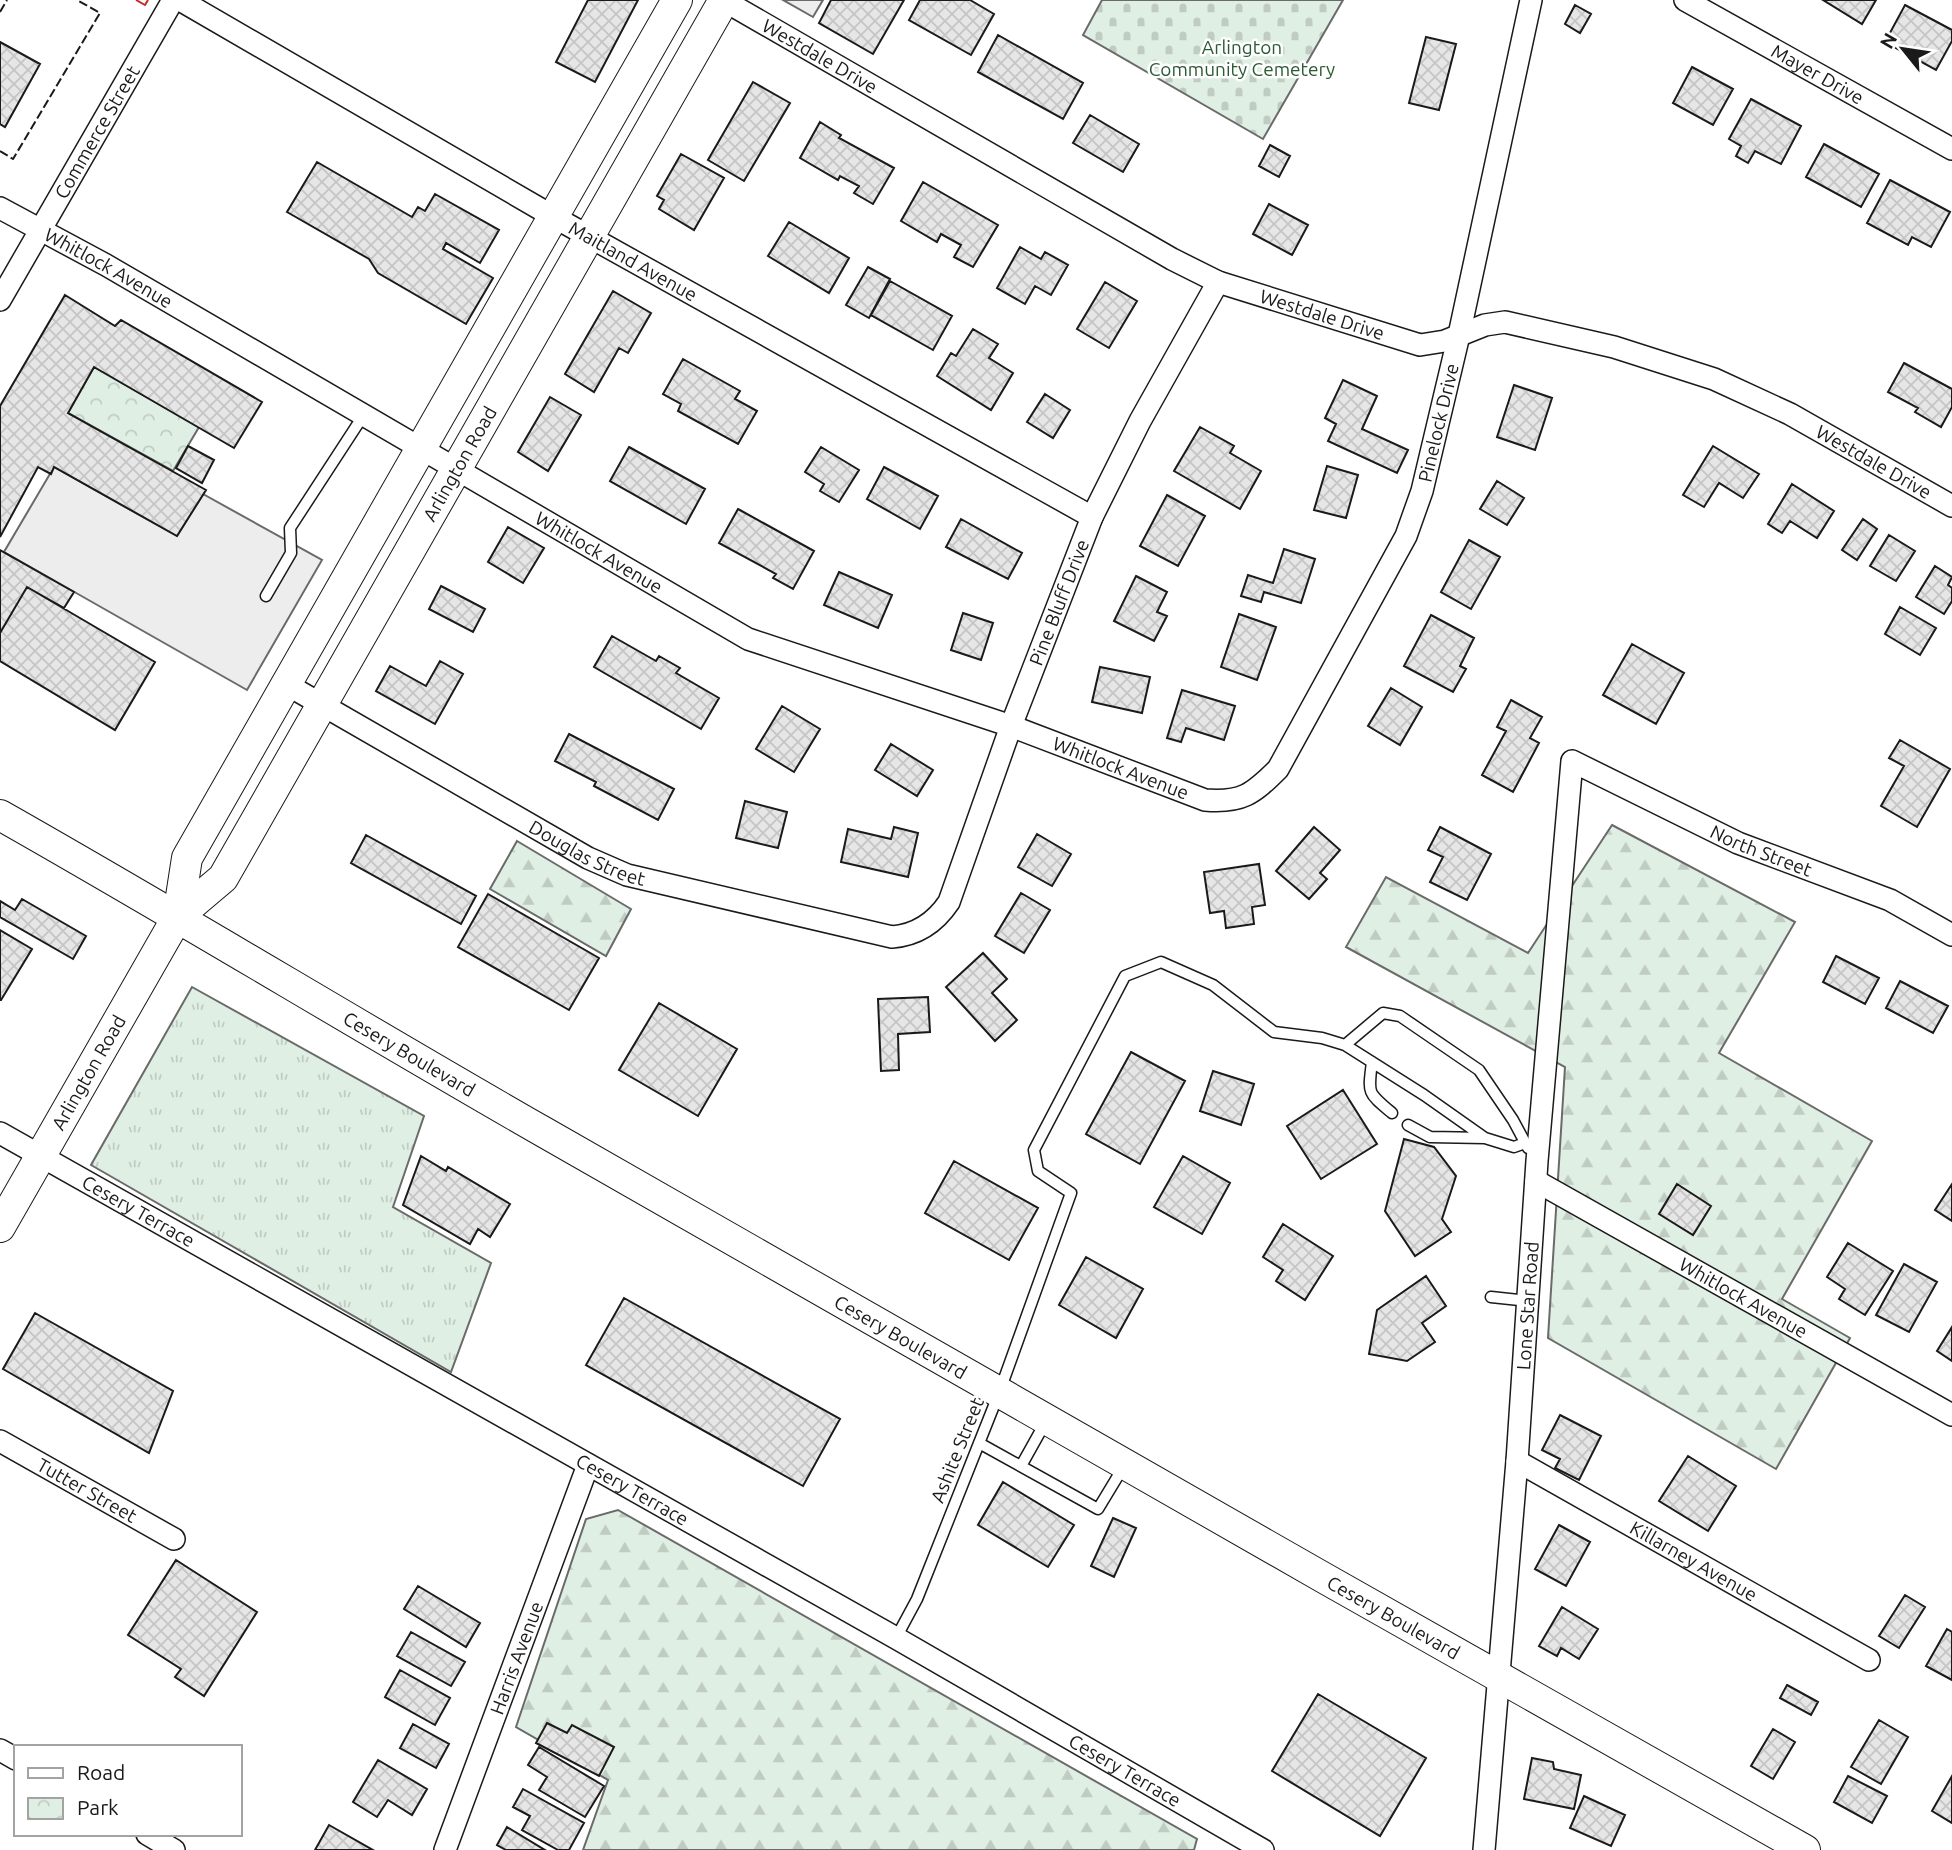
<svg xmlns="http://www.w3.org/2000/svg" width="1952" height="1850" font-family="Ubuntu,sans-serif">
  <defs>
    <pattern id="grass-tufts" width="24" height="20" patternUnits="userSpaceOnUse" patternTransform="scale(1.75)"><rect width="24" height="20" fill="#e0efe3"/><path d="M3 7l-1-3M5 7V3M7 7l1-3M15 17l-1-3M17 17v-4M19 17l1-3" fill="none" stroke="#c0ccc2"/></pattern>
    <pattern id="forest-firs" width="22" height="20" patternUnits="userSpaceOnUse" patternTransform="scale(1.75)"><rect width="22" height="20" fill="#e0efe3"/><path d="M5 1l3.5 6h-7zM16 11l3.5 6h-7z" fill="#c0ccc2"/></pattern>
    <pattern id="cemetery-stones" width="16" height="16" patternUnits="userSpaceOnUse" patternTransform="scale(1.75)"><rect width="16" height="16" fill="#e0efe3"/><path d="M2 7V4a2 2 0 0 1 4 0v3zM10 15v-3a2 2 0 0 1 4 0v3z" fill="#c0ccc2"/></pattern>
    <pattern id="park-crowns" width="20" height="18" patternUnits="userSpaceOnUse" patternTransform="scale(1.75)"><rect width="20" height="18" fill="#e0efe3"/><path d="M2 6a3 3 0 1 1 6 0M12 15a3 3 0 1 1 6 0" fill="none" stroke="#c0ccc2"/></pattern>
    <pattern id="building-cross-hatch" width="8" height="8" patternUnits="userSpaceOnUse" patternTransform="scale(1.75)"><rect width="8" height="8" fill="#e6e6e6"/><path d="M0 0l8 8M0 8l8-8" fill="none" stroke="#c5c5c5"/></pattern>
  </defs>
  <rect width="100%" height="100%" fill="#fff"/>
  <path fill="url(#grass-tufts)" stroke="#6a6a6a" stroke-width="2" d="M192,987l232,129 -31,91 98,56 -40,109 -360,-207z"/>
  <path fill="url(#forest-firs)" stroke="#6a6a6a" stroke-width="2" d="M1612,825l183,97 -76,131 153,88 -90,158 68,39 -74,131 -228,-131 17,-271 -219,-120 40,-70 142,76z
    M517,841l114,68 -25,47 -116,-67z
    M618,1510l579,329 -3,11h-611l25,-70 -92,-53 70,-208z"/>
  <path fill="url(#cemetery-stones)" stroke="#6a6a6a" stroke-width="2" d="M1102,0h241l-80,139 -180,-104z"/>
  <path fill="url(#park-crowns)" stroke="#6a6a6a" stroke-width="2" d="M94,367l105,60 -26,44 -105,-58z"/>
  <path fill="#ededed" stroke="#6a6a6a" stroke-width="2" d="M783,0h40l-10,17z
    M54,467l123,69 26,-42 119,66 -75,130 -243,-138z"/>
  <path fill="url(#building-cross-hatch)" stroke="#1a1a1a" stroke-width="2" d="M588,0h50l-43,82 -39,-20z
    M831,0h73l-31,54 -54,-31z
    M920,0h50l24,14 -23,41 -62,-35z
    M1823,0h53l-14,24z
    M1575,5l16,9 -11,19 -15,-9z
    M1905,5l47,25v11l-16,29 -51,-28z
    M998,35l85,48 -20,36 -85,-47z
    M1426,37l30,7 -17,66 -30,-7z
    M0,42l40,22 -35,63 -5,-3z
    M1692,67l41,22 -20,36 -40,-22z
    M753,82l37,21 -46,78 -36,-21z
    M1751,99l50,27 -20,38 -26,-13 -7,12 -12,-7 5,-10 -12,-7z
    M1090,115l49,29 -16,28 -50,-29z
    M820,122l21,13 -2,3 55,30 -21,36 -19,-11 5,-7 -19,-10 -2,4 -38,-22z
    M1824,144l55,30 -18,33 -55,-30z
    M1270,145l20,11 -11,21 -20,-11z
    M681,154l43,24 -30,52 -35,-21 5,-9 -7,-4z
    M317,162l95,55 6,-10 7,4 10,-17 64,36 -19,33 -34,-20 -3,6 50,29 -27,46 -88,-51 -9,-14 -82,-47z
    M1890,180l60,32 -19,35 -19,-10 -4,8 -41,-22z
    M923,182l75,43 -25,42 -19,-10 7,-12 -20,-11 -4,8 -36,-21z
    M1269,204l39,21 -16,30 -39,-21z
    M789,222l60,36 -20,35 -61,-37z
    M1020,247l21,12 4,-7 23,13 -17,30 -16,-9 -10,18 -28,-16z
    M868,267l22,12 -21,39 -23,-13z
    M890,281l62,35 -19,34 -62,-35z
    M1105,282l32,19 -28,47 -32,-19z
    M613,291l38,22 -23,40 -9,-5 -25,44 -29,-18z
    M65,295l50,31 6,-6 141,82 -28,46 -140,-81 -26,46 138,77 -29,46 -123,-69 -3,7 -13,-7 -38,70v-131z
    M973,329l25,15 -9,14 24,15 -22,37 -54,-34 14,-23 5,3z
    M683,359l57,32 -5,8 22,12 -19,33 -60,-33 3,-7 -18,-10z
    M1904,363l48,26v18l-11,20 -26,-15 3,-4 -30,-16z
    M1343,380l34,16 -15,33 46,21 -11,23 -69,-32 8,-17 -11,-6z
    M1514,385l38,13 -17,52 -38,-13z
    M1045,394l25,16 -17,28 -26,-16z
    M550,397l31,18 -33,56 -30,-19z
    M1200,427l34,19 -4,7 31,18 -21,38 -66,-38z
    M188,446l26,14 -12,23 -26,-15z
    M1713,446l46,28 -16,24 -24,-15 -15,24 -21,-12z
    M629,447l76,42 -19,35 -76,-43z
    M821,447l38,23 -20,32 -19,-11 4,-7 -19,-12z
    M1327,466l31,9 -12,43 -32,-8z
    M884,467l54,29 -18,33 -53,-30z
    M1497,481l27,17 -17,27 -27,-16z
    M1792,484l42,27 -17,27 -27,-17 -8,12 -14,-9z
    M1167,495l38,21 -27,50 -38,-20z
    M738,509l76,42 -21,38 -20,-11 3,-4 -57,-31z
    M961,519l61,34 -14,26 -62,-32z
    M1863,519l14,10 -20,31 -15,-10z
    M508,527l36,21 -21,35 -35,-21z
    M1889,535l26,16 -19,30 -26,-15z
    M1469,540l31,17 -29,52 -30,-17z
    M1284,549l31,10 -14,44 -37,-11 -3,10 -20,-6 7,-21 25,8z
    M0,550l74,42 -10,16 -37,-21 -27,46z
    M1935,566l17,11 -4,8 4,3v13l-8,13 -28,-17z
    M839,572l53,23 -14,33 -54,-23z
    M1136,576l31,16 -10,20 10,4 -13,25 -40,-20z
    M441,586l44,23 -12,23 -44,-23z
    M27,587l128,75 -40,68 -115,-69v-28z
    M1900,607l36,21 -16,27 -35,-21z
    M963,613l30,10 -12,37 -30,-10z
    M1239,614l37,13 -19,53 -36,-13z
    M1431,615l43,23 -14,28 6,3 -13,23 -49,-26z
    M612,636l44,25 3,-5 21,12 -4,5 43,25 -18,31 -107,-62z
    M1632,644l52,29 -28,51 -53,-29z
    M440,661l23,13 -28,50 -59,-33 14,-25 36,20z
    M1100,667l50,10 -8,36 -50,-11z
    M1391,688l31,19 -22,38 -32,-19z
    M1182,690l53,16 -11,34 -38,-12 -5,14 -14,-4z
    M1511,700l31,17 -12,21 9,5 -26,49 -31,-17 24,-44 -9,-4z
    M782,706l38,23 -26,43 -38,-23z
    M569,734l105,55 -16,31 -64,-34 2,-4 -41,-21z
    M1900,740l50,29 -33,58 -36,-21 23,-40 -15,-8z
    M891,744l42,26 -16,26 -42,-26z
    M745,801l42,11 -9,36 -42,-10z
    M894,827l24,6 -10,44 -67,-15 7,-33 43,10z
    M1314,827l26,23 -20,23 7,6 -18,20 -33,-28z
    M1440,827l51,27 -24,46 -37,-18 13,-25 -15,-7z
    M1037,834l34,20 -19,32 -34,-19z
    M366,835l110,61 -15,28 -110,-61z
    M1259,864l6,41 -13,2 2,17 -28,4 -2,-17 -14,2 -6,-41z
    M1021,893l29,17 -26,43 -29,-17z
    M488,894l111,64 -30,52 -111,-63z
    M22,899l64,37 -13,23 -73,-42v-16l15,9z
    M0,930l32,19 -31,51h-1z
    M983,953l24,26 -15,14 25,27 -22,21 -49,-54z
    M1836,956l43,22 -14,26 -42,-22z
    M1900,981l48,25 -15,27 -47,-25z
    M928,997l2,35 -32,2 1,36 -18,1 -3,-72z
    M659,1003l78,46 -39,67 -79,-46z
    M1131,1052l54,29 -45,83 -54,-30z
    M1213,1071l41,13 -13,41 -41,-14z
    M1343,1090l34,54 -56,35 -34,-53z
    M1404,1139l30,8 22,29 -14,43 9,13 -36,24 -30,-45z
    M421,1156l25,15 2,-4 62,37 -20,33 -12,-8 -8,15 -67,-39z
    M1183,1156l47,27 -28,51 -48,-27z
    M954,1161l84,47 -29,52 -84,-47z
    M1677,1184l34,22 -18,29 -34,-21z
    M1952,1184v37l-17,-11z
    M1283,1224l50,32 -28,44 -29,-19 7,-11 -20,-13z
    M1848,1243l45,28 -28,44 -26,-16 6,-10 -18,-12z
    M1086,1257l57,32 -27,49 -57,-33z
    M1904,1264l33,18 -28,50 -33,-17z
    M1426,1276l20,30 -24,17 13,19 -28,19 -38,-7 8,-44z
    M624,1298l216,121 -37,67 -217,-121z
    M35,1313l138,78 -24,62 -146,-84z
    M1952,1327v34l-15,-10z
    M1560,1415l41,21 -22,44 -24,-12 5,-9 -18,-9z
    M1688,1456l48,30 -28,45 -49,-30z
    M1003,1482l71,43 -26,42 -70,-42z
    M1113,1518l23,10 -22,49 -23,-11z
    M1559,1525l31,17 -24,44 -31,-17z
    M176,1560l81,52 -53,84 -29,-19 6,-8 -53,-34z
    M418,1586l62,37 -14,24 -62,-38z
    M1905,1595l20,12 -26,41 -20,-12z
    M1562,1607l36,22 -19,30 -18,-11 -4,8 -18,-10z
    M1947,1629l5,3v48l-26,-14z
    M411,1632l54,30 -14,24 -54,-30z
    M400,1670l50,28 -15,27 -50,-28z
    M1787,1685l31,17 -7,13 -31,-17z
    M1318,1694l108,64 -46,78 -108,-65z
    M1879,1720l29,17 -27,47 -30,-17z
    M547,1723l20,10 5,-8 42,22 -15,29 -63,-33z
    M413,1724l36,20 -13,24 -36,-20z
    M1773,1729l22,13 -22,37 -22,-13z
    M539,1747l65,39 -19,31 -46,-27 8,-13 -19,-12z
    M1532,1758l21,4 1,7 27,6 -7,34 -50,-10z
    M378,1760l49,29 -15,26 -24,-15 -11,17 -24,-15z
    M1848,1776l39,20 -15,27 -38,-21z
    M1952,1776v47l-20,-12z
    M523,1789l61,34 -15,27h-11l-36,-20 8,-14 -17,-9z
    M1584,1796l41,19 -14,31 -41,-18z
    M329,1825l44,25h-58z
    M507,1827l38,23h-39l-9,-5z"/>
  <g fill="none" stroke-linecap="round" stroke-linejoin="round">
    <defs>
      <path id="lane" d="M266,596l25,-43 -1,-25 73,-112
        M1345,1045l38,-32 17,3 79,54 34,50 15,28
        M1372,1062c-4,32 -5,30 20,51
        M1408,1125l22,12 55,1
        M1491,1297l37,4
        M979,1443l119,66 26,-43
        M1021,1466l24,-43
        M896,1638l21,-39 82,-206 72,-200 -33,-22 -4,-21 91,-174 36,-14 52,23 61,47 48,6 23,7 79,50 61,43 29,9 11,-4"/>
      <g id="street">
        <path id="s1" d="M180,0l374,217 538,300"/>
        <path id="s2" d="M723,0l449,259 46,23 202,63 25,-4 40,-16 20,-3 109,25 100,32 76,35 162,92"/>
        <path id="s3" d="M1685,0l267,149"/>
        <path id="s4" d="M0,208l106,57 642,374 263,87 194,74c37,3 48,-6 73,-31l128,-233 16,-45 37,-156 72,-335"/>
        <path id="s5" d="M0,300l173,-300"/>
        <path id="s6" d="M286,684l302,174 39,17 265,62c25,-2 43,-14 57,-35l62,-176 81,-209 48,-96 78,-139"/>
        <path id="s7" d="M0,1133l896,505 367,212"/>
        <path id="s8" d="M1536,1181l416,234"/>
        <path id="s9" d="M0,1441l174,98"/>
        <path id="s10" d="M1517,1461l352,199"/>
        <path d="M0,1750l16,9"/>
        <path d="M147,1834l27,16"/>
        <path id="s11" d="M445,1850l143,-385"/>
        <path id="s12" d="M1484,1850l33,-389 20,-300 35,-400 166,82 152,57 62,35"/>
      </g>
      <g id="secondary">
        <path id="s13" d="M0,815c182,103 360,212 542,316 420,242 841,481 1263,719"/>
        <path id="s14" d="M178,916l45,-38 501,-878"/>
        <path id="s15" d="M0,1227l178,-311 9,-58 490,-858"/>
      </g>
    </defs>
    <use href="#lane" stroke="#1a1a1a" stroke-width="13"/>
    <use href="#street" stroke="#1a1a1a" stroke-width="24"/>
    <use href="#secondary" stroke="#1a1a1a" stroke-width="32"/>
    <use href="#lane" stroke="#fff" stroke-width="10"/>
    <use href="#street" stroke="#fff" stroke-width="21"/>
    <use href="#secondary" stroke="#fff" stroke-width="30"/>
    <path stroke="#1a1a1a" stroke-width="2" stroke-dasharray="9 3.5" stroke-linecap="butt" d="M0,12l7,-12
      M0,151l13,8 87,-146 -23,-13"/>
    <path stroke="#c62828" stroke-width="2" stroke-dasharray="24 5 3.5 5" stroke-linecap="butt" d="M136,0l9,5 3,-5"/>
  </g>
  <g text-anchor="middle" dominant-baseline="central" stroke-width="5" stroke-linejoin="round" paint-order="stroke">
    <g font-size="19" fill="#2b5a34" stroke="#fff">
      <text x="1242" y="47">Arlington<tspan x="1242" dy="22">Community Cemetery</tspan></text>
    </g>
    <g font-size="19" fill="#1a1a1a" stroke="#fff">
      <text stroke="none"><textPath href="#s2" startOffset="112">Westdale Drive</textPath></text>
      <text stroke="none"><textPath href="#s3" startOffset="152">Mayer Drive</textPath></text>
      <text stroke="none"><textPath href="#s5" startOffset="194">Commerce Street</textPath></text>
      <text stroke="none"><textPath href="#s1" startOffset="523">Maitland Avenue</textPath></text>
      <text stroke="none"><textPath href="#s4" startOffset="124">Whitlock Avenue</textPath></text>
      <text stroke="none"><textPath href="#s2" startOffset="679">Westdale Drive</textPath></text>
      <text stroke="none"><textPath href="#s4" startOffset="1815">Pinelock Drive</textPath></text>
      <text stroke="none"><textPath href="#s2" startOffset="1267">Westdale Drive</textPath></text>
      <text stroke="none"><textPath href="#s14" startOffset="536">Arlington Road</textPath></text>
      <text stroke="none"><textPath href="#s4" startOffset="691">Whitlock Avenue</textPath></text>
      <text stroke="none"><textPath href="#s6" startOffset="1052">Pine Bluff Drive</textPath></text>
      <text stroke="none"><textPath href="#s4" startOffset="1258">Whitlock Avenue</textPath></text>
      <text stroke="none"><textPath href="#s12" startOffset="1302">North Street</textPath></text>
      <text stroke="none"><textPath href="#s6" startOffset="346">Douglas Street</textPath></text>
      <text stroke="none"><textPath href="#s13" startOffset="474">Cesery Boulevard</textPath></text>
      <text stroke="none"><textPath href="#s15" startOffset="178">Arlington Road</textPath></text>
      <text stroke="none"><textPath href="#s7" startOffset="159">Cesery Terrace</textPath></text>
      <text stroke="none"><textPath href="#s8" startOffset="238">Whitlock Avenue</textPath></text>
      <text stroke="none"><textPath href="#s12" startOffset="546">Lone Star Road</textPath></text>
      <text stroke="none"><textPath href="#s13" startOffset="1041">Cesery Boulevard</textPath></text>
      <text transform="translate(957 1450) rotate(-68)">Ashite Street</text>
      <text stroke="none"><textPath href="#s9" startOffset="100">Tutter Street</textPath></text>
      <text stroke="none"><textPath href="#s7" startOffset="726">Cesery Terrace</textPath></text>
      <text stroke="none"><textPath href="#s10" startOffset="203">Killarney Avenue</textPath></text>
      <text stroke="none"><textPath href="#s13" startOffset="1608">Cesery Boulevard</textPath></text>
      <text stroke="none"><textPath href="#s11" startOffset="205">Harris Avenue</textPath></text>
      <text stroke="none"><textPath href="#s7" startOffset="1293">Cesery Terrace</textPath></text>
    </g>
  </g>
  <rect x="14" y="1745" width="228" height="91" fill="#ffffff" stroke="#a3a3a3" stroke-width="2"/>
  <rect x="28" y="1768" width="35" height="10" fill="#ffffff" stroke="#a3a3a3" stroke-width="2"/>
  <text x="77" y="1780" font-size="21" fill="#1a1a1a">Road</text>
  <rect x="28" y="1798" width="35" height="21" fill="url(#park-crowns)" stroke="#a3a3a3" stroke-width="2"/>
  <text x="77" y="1815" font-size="21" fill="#1a1a1a">Park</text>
  <g transform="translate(1903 49) rotate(300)" stroke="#ffffff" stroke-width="5" paint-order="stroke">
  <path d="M0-5L12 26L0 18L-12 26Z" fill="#1a1a1a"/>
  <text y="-10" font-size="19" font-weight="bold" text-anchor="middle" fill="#1a1a1a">N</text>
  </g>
</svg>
